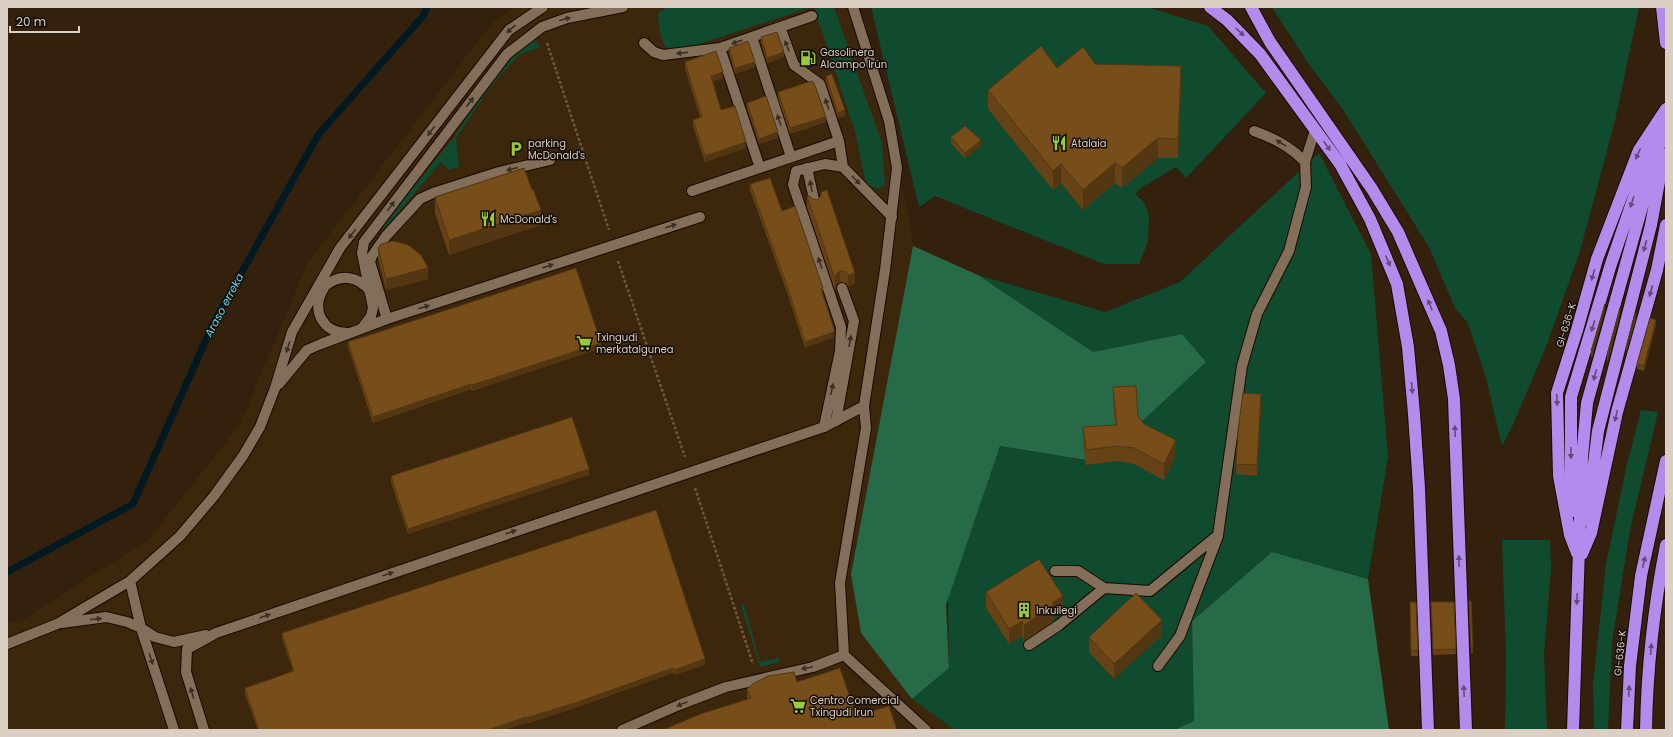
<svg xmlns="http://www.w3.org/2000/svg" width="1673" height="737" font-family="Poppins,sans-serif">
  <rect width="100%" height="100%" fill="#33210e"/>
  <path fill="#3c260c" d="M516,7h333l58,198 6,41 -62,328 61,125 43,31h-948v-106l17,-5 125,-80 91,-115 68,-162 184,-239z"/>
  <path fill="#104a2f" d="M667,7h145l-137,45 -11,-6 -5,-18 -1,-15z
    M814,7h20l48,136 3,42 -6,4 -13,-5 -11,-52z
    M871,7h276l61,19 58,67 -80,85 -10,-11 -28,17 -3,1 -10,9 8,7 6,14 -1,27 -9,22h-35l-169,-68 -16,11z
    M1272,7h367l-24,114 -35,130 -34,96 -34,80 -10,19 -16,-68 -18,-55 -13,-15 -26,-61 -85,-136 -36,-48z
    M534,39l6,8 -20,7 -29,32 -35,52 3,29 -10,3 -8,-8 -57,67 -3,-2 73,-90 33,-52 32,-36z
    M1319,153l52,101 17,203 -20,122 -96,-27 -80,69 2,100 -20,9h-219l-43,-31 37,-31 -1,-71 52,-151 98,16 84,-128 -89,18 -115,-77 127,37 75,-30z
    M1641,410l17,2 -28,118 -18,112 -4,88h-14l-1,-46 13,-120 21,-100z
    M1502,540h48l1,29 -7,84 3,77h-42l1,-77z
    M744,604l16,58 19,-4v4l-19,5 -19,-62z"/>
  <path fill="#276a48" d="M913,246l65,29 115,77 89,-18 24,28 -108,100 -98,-16 -54,159 3,63 -37,31 -51,-66 -10,-59z
    M1272,552l96,27 21,151h-215l20,-9 -2,-100z"/>
  <g fill="none" stroke-linecap="round" stroke-linejoin="round">
    <path stroke="#011a21" stroke-width="7" d="M7,572l126,-68 80,-180 105,-189 105,-119 4,-9"/>
    <defs>
      <path id="lane" d="M780,27l14,38 26,19 19,57 4,26
        M752,37l39,120
        M644,43l10,9 9,3 57,-7 92,-32
        M720,48l40,120
        M1254,131c19,7 36,15 51,31
        M807,168l8,36
        M692,191l147,-50
        M325,286c15,-12 32,-11 45,5
        M324,288c-14,22 -1,46 25,45
        M387,319l-17,-57 2,-6 14,-20 34,-37 13,-6 66,-21 51,-12
        M363,327l8,-11 2,-8 -11,-55 2,-11 143,-188 35,-27 25,-9 56,-11
        M279,384l28,-34 14,-6 66,-25 313,-102
        M275,388l17,-56 48,-84 169,-218 34,-23
        M864,406l2,22 -26,155 4,72 82,75
        M836,421l18,-100 -12,-33
        M824,427l16,-76 1,-24 -48,-142 3,-14 29,-7 18,3 49,50
        M1055,571h23l26,17 46,3 68,-56 24,-169 15,-52 32,-63 17,-64 -1,-25 10,-32
        M1029,645l30,-20 45,-37
        M1158,666l22,-30 38,-100"/>
      <path id="street" d="M130,581l11,47 33,102
        M62,623l44,-6 21,5 14,6 14,9 19,5 32,-7
        M7,644l50,-20 73,-43 50,-45 34,-40 29,-40 17,-29 15,-39
        M204,730l-18,-58 1,-23 29,-16 608,-206 40,-21 21,-136 12,-102 -8,-47 -36,-114
        M622,730l57,-25 47,-18 87,-20 31,-12"/>
      <path id="highway" d="M1210,7l17,13 33,34 80,110 30,55 27,65 11,63 6,67 5,74 9,242
        M1251,7l19,35 102,147 26,43 43,99 8,34 5,34 12,331
        M1662,7l4,36
        M1574,511l-3,-28v-86l40,-133 37,-108 6,-15
        M1587,520l11,-89 53,-206 13,-70
        M1577,553l-7,-18 -11,-59 -2,-83 20,-63 20,-71 42,-109 27,-41
        M1582,554l9,-21 26,-121 40,-142 9,-45
        M1573,730l9,-273 5,-54 79,-282
        M1627,730l3,-64 11,-90 25,-115
        M1646,730c1,-62 8,-124 20,-185"/>
    </defs>
    <use href="#lane" stroke="#1a0a00" stroke-width="12"/>
    <use href="#street" stroke="#1a0a00" stroke-width="12"/>
    <use href="#highway" stroke="#1a0a00" stroke-width="14"/>
    <path stroke="#675746" stroke-width="2.5" stroke-dasharray="3 2" stroke-linecap="butt" d="M547,43l62,187
      M618,261l67,196
      M695,488l58,176"/>
    <use href="#lane" stroke="#836e59" stroke-width="10"/>
    <use href="#street" stroke="#836e59" stroke-width="10"/>
    <use href="#highway" stroke="#b28bec" stroke-width="12"/>
  </g>
  <path fill="#664216" d="M761,37l23,20 -17,6 -6,-20z
    M729,48l26,19 -20,7 -6,-21z
    M685,62l38,16 -11,3 9,29 25,38 -41,14 -12,-36v-6l7,-3 -15,-49z
    M1095,64l86,21 -3,73h-20l-36,30 -7,-5 -32,27 -22,-27 -8,7 -65,-81v-19l69,-22z
    M826,76l19,40 -7,2 -12,-36z
    M778,92l48,30 -36,12 -12,-36z
    M747,103l31,35 -19,6 -12,-36z
    M951,137l30,8 -16,14 -14,-16z
    M750,184l32,27 41,83h-1l12,35v8l-29,11 -16,-50 -39,-108z
    M807,196l48,88 -7,2 -2,-3 -6,-1 -3,2 -2,6 -28,-83z
    M435,197l106,28 -92,30 -14,-42z
    M378,248l50,31 -42,11 -8,-31z
    M1605,309l-13,48h-1v-6z
    M1620,314l-12,47h-1v-6z
    M1656,325l-12,46 -7,-2v-5z
    M348,342l253,6 -129,43 -1,-2 -98,34 -25,-76z
    M1113,387l25,29 6,8 32,31 -12,25 -30,-16 -17,-3 -31,4 -3,-23v-15l32,-2 -2,-22z
    M1261,405l-4,71 -21,-2v-10z
    M589,475l-181,59 -17,-52v-6z
    M986,592l77,20 -9,5v4l-30,20 -2,-5 -13,8 -23,-36z
    M1469,601h2l2,52h-2z
    M1410,602h6l2,54h-7z
    M1431,602h23l2,52 -23,1z
    M282,633l423,32 -31,10 -1,-2 -98,35 -49,16v-1l-22,7h-246l-13,-36v-6l48,-17 -11,-33z
    M1162,635l-48,44 -25,-27v-15z
    M797,682l59,34 -109,-17v-10z"/>
  <path fill="#533612" d="M784,52v5l-17,6v-5z
    M755,62v5l-20,7v-6z
    M1181,66v19l-3,73v-19z
    M723,72v6l-12,4v-6z
    M845,110v6l-7,2v-5z
    M826,117v5l-36,12v-6z
    M778,132v6l-19,6v-5z
    M1158,138v20l-36,30v-20z
    M981,140v5l-16,14v-6z
    M746,142v6l-41,14v-6z
    M1115,163v20l-32,27v-20z
    M1061,164v19l-8,7v-19z
    M541,210v15l-92,30v-15z
    M428,268v11l-42,11v-11z
    M840,271v11l-3,2 -2,6v-11l2,-6z
    M855,273v11l-7,2v-11z
    M823,288v6l-2,1v-6z
    M1605,304v5l-13,48v-6z
    M1620,308v6l-12,47v-5z
    M1636,313v6l-10,35v-6z
    M1656,320v5l-12,46v-5z
    M834,332v5l-29,11v-6z
    M601,343v5l-129,43v-6z
    M471,384v5l-98,34v-6z
    M1261,394v11l-4,71v-11z
    M1176,440v15l-12,25v-16z
    M589,469v6l-181,59v-5z
    M1063,596v16l-9,5v4l-30,20v-16l28,-22z
    M1162,620v15l-48,44v-15z
    M1022,621v15l-13,8v-15z
    M705,659v6l-31,10v-5z
    M673,668v5l-98,35 -49,16v-6z
    M526,717v6l-22,7h-16z"/>
  <path fill="#774d19" stroke="#533612" d="M777,32l7,20 -17,6 -6,-21z
    M748,41l7,21 -20,6 -6,-20z
    M1041,46l16,22 26,-21 12,17 86,2 -3,73 -20,-1 -36,30 -7,-5 -32,27 -22,-26 -8,7 -65,-81z
    M716,51l7,21 -12,4 10,34 14,-4 11,36 -41,14 -12,-36 9,-3 -17,-55z
    M832,74l13,36 -7,3 -12,-37z
    M812,81l2,2 12,34 -36,11 -12,-36z
    M766,96l12,36 -19,7 -12,-36z
    M965,126l16,14 -16,13 -14,-16z
    M524,168l8,22 1,-1 8,21 -92,30 -14,-43z
    M770,178l12,33 13,-5 28,82 -2,1 13,40v3l-29,10 -16,-50 -39,-108z
    M827,190l28,83 -7,2 -2,-3 -6,-1 -3,2 -2,6 -28,-83h2l4,3 4,1 4,-4v-4z
    M393,241l15,4 13,10 7,13 -42,11 -8,-31 3,-4z
    M576,268l25,75 -129,42 -1,-1 -98,33 -25,-75z
    M1605,304l-13,47h-1z
    M1620,308l-12,48 -1,-1z
    M1635,313h1l-10,35z
    M1650,318l6,2 -12,46 -7,-2z
    M1136,386l2,30 6,8 32,16 -12,24 -30,-16 -17,-2 -31,4 -3,-23 34,-2 -4,-38z
    M1243,393l18,1 -4,71 -21,-1 2,-33z
    M572,417l17,52 -181,60 -17,-53z
    M656,510l49,149 -31,11 -1,-2 -98,35 -49,15v-1l-38,13h-229l-14,-42 49,-17 -12,-38z
    M1039,559l24,37 -11,7 2,2 -30,20 -2,-4 -13,8 -23,-37z
    M1136,593l26,27 -48,44 -25,-27z
    M1469,601h2l2,47h-2z
    M1410,602h6l2,48 -7,1z
    M1431,602h23l2,47 -23,1z
    M840,668l16,48 33,-10 8,24h-234l35,-15 53,-17 -4,-9 6,-5 15,-8 26,-4 3,10z"/>
  <defs><path id="oneway-solid" d="M-6-.8H1V-3.2L6.5 0L1 3.2V.8H-6Z"/></defs>
  <g fill="#3b2f22">
    <use href="#oneway-solid" transform="translate(565 19) rotate(-14)"/>
    <use href="#oneway-solid" transform="translate(511 29) rotate(139)"/>
    <use href="#oneway-solid" transform="translate(737 42) rotate(160)"/>
    <use href="#oneway-solid" transform="translate(787 46) rotate(-111)"/>
    <use href="#oneway-solid" transform="translate(682 53) rotate(173)"/>
    <use href="#oneway-solid" transform="translate(470 102) rotate(-53)"/>
    <use href="#oneway-solid" transform="translate(827 104) rotate(-108)"/>
    <use href="#oneway-solid" transform="translate(779 120) rotate(-108)"/>
    <use href="#oneway-solid" transform="translate(431 131) rotate(127)"/>
    <use href="#oneway-solid" transform="translate(1281 143) rotate(-149)"/>
    <use href="#oneway-solid" transform="translate(512 169) rotate(167)"/>
    <use href="#oneway-solid" transform="translate(856 180) rotate(46)"/>
    <use href="#oneway-solid" transform="translate(811 186) rotate(-101)"/>
    <use href="#oneway-solid" transform="translate(391 206) rotate(-53)"/>
    <use href="#oneway-solid" transform="translate(671 226) rotate(-17)"/>
    <use href="#oneway-solid" transform="translate(352 234) rotate(129)"/>
    <use href="#oneway-solid" transform="translate(820 263) rotate(-109)"/>
    <use href="#oneway-solid" transform="translate(548 266) rotate(-19)"/>
    <use href="#oneway-solid" transform="translate(424 307) rotate(-18)"/>
    <use href="#oneway-solid" transform="translate(850 341) rotate(-80)"/>
    <use href="#oneway-solid" transform="translate(288 347) rotate(107)"/>
    <use href="#oneway-solid" transform="translate(832 389) rotate(-78)"/>
    <use href="#oneway-solid" transform="translate(511 532) rotate(-19)"/>
    <use href="#oneway-solid" transform="translate(388 574) rotate(-18)"/>
    <use href="#oneway-solid" transform="translate(265 616) rotate(-19)"/>
    <use href="#oneway-solid" transform="translate(96 619) rotate(-7)"/>
    <use href="#oneway-solid" transform="translate(151 659) rotate(72)"/>
    <use href="#oneway-solid" transform="translate(807 668) rotate(168)"/>
    <use href="#oneway-solid" transform="translate(192 693) rotate(-108)"/>
    <use href="#oneway-solid" transform="translate(682 704) rotate(158)"/>
  </g>
  <g fill="#634c78">
    <use href="#oneway-solid" transform="translate(1240 32) rotate(43)"/>
    <use href="#oneway-solid" transform="translate(1327 146) rotate(54)"/>
    <use href="#oneway-solid" transform="translate(1638 154) rotate(114)"/>
    <use href="#oneway-solid" transform="translate(1632 202) rotate(108)"/>
    <use href="#oneway-solid" transform="translate(1645 246) rotate(105)"/>
    <use href="#oneway-solid" transform="translate(1388 261) rotate(67)"/>
    <use href="#oneway-solid" transform="translate(1593 275) rotate(106)"/>
    <use href="#oneway-solid" transform="translate(1651 291) rotate(105)"/>
    <use href="#oneway-solid" transform="translate(1430 305) rotate(-112)"/>
    <use href="#oneway-solid" transform="translate(1593 326) rotate(107)"/>
    <use href="#oneway-solid" transform="translate(1595 375) rotate(105)"/>
    <use href="#oneway-solid" transform="translate(1412 388) rotate(84)"/>
    <use href="#oneway-solid" transform="translate(1557 400) rotate(88)"/>
    <use href="#oneway-solid" transform="translate(1616 416) rotate(103)"/>
    <use href="#oneway-solid" transform="translate(1455 431) rotate(-92)"/>
    <use href="#oneway-solid" transform="translate(1571 453) rotate(90)"/>
    <use href="#oneway-solid" transform="translate(1459 561) rotate(-92)"/>
    <use href="#oneway-solid" transform="translate(1644 562) rotate(-78)"/>
    <use href="#oneway-solid" transform="translate(1577 599) rotate(93)"/>
    <use href="#oneway-solid" transform="translate(1651 649) rotate(-86)"/>
    <use href="#oneway-solid" transform="translate(1464 691) rotate(-92)"/>
    <use href="#oneway-solid" transform="translate(1629 691) rotate(-87)"/>
  </g>
  <defs>
    <symbol id="fuel-bare" viewBox="-9 -9 18 18"><path d="M-5.5-6h7V0h2V4h1.3V-2.5L3-4.5l.8-.8L6-3V5H2.5V1h-1V6h-7ZM-4.2-4.7v3.2H.2V-4.7Z" fill="#98cb37" stroke="#140d05" stroke-width="2.5" paint-order="stroke"/></symbol>
    <symbol id="restaurant-bare" viewBox="-9 -9 18 18"><path d="M-5-6h1v4h1v-4h1v4h1v-4h1v5L-1.5 .5V6h-2V.5L-5-1ZM5-6V6H3V1.5H1.5Q1.5-4 5-6Z" fill="#98cb37" stroke="#140d05" stroke-width="2.5" paint-order="stroke"/></symbol>
    <symbol id="parking-bare" viewBox="-9 -9 18 18"><path d="M-3.5-5.5H1a3.5 3.5 0 0 1 0 7H-1V5.5H-3.5ZM-1-3.4V-.6H.8a1.4 1.4 0 0 0 0-2.8Z" fill="#98cb37" stroke="#140d05" stroke-width="2.5" paint-order="stroke"/></symbol>
    <symbol id="supermarket-bare" viewBox="-9 -9 18 18"><path d="M-6-5.5h2.5l.6 2H6L4.5 2H-2.5L-4.4-4H-6ZM-1.5 3.2a1.3 1.3 0 1 0 .1 0ZM3 3.2a1.3 1.3 0 1 0 .1 0Z" fill="#98cb37" stroke="#140d05" stroke-width="2.5" paint-order="stroke"/></symbol>
    <symbol id="building-bare" viewBox="-9 -9 18 18"><path d="M-4-6H4V6H1V3H-1V6H-4ZM-2.5-4.3h1.7v1.8h-1.7ZM.8-4.3h1.7v1.8H.8ZM-2.5-1h1.7V.8h-1.7ZM.8-1h1.7V.8H.8Z" fill="#98cb37" stroke="#140d05" stroke-width="2.5" paint-order="stroke"/></symbol>
  </defs>
  <g fill-rule="evenodd">
    <use href="#fuel-bare" x="797" y="47" width="22" height="22"/>
    <use href="#restaurant-bare" x="1048" y="132" width="22" height="22"/>
    <use href="#parking-bare" x="505" y="138" width="22" height="22"/>
    <use href="#restaurant-bare" x="477" y="208" width="22" height="22"/>
    <use href="#supermarket-bare" x="573" y="332" width="22" height="22"/>
    <use href="#building-bare" x="1013" y="599" width="22" height="22"/>
    <use href="#supermarket-bare" x="787" y="695" width="22" height="22"/>
  </g>
  <g text-anchor="middle" dominant-baseline="central" stroke-width="3" stroke-linejoin="round" paint-order="stroke">
    <g font-size="10" fill="#dbcfc4" stroke="#140d05" text-anchor="start">
      <text x="820" y="52">Gasolinera<tspan x="820" dy="12">Alcampo Irún</tspan></text>
      <text x="528" y="143">parking<tspan x="528" dy="12">McDonald's</tspan></text>
      <text x="1071" y="143">Atalaia</text>
      <text x="500" y="219">McDonald's</text>
      <text x="596" y="337">Txingudi<tspan x="596" dy="12">merkatalgunea</tspan></text>
      <text x="1036" y="610">Inkuilegi</text>
      <text x="810" y="700">Centro Comercial<tspan x="810" dy="12">Txingudi Irun</tspan></text>
    </g>
    <g font-size="10" fill="#dbcfc4" stroke="#140d05">
      <text transform="translate(1566 325) rotate(-73)">GI-636-K</text>
      <text transform="translate(1620 653) rotate(-84)">GI-636-K</text>
    </g>
    <g font-size="11" font-style="italic" fill="#5edbf8" stroke="#140d05">
      <text transform="translate(224 305) rotate(-62)">Araso erreka</text>
    </g>
  </g>
  <rect width="1673" height="737" fill="none" stroke="#dbcfc4" stroke-width="16"/>
  <path d="M10 26v6h69v-6" fill="none" stroke="#dbcfc4" stroke-width="2"/>
  <text x="16" y="26" font-size="12" fill="#dbcfc4" stroke="#140d05" stroke-width="3" paint-order="stroke">20 m</text>
</svg>
